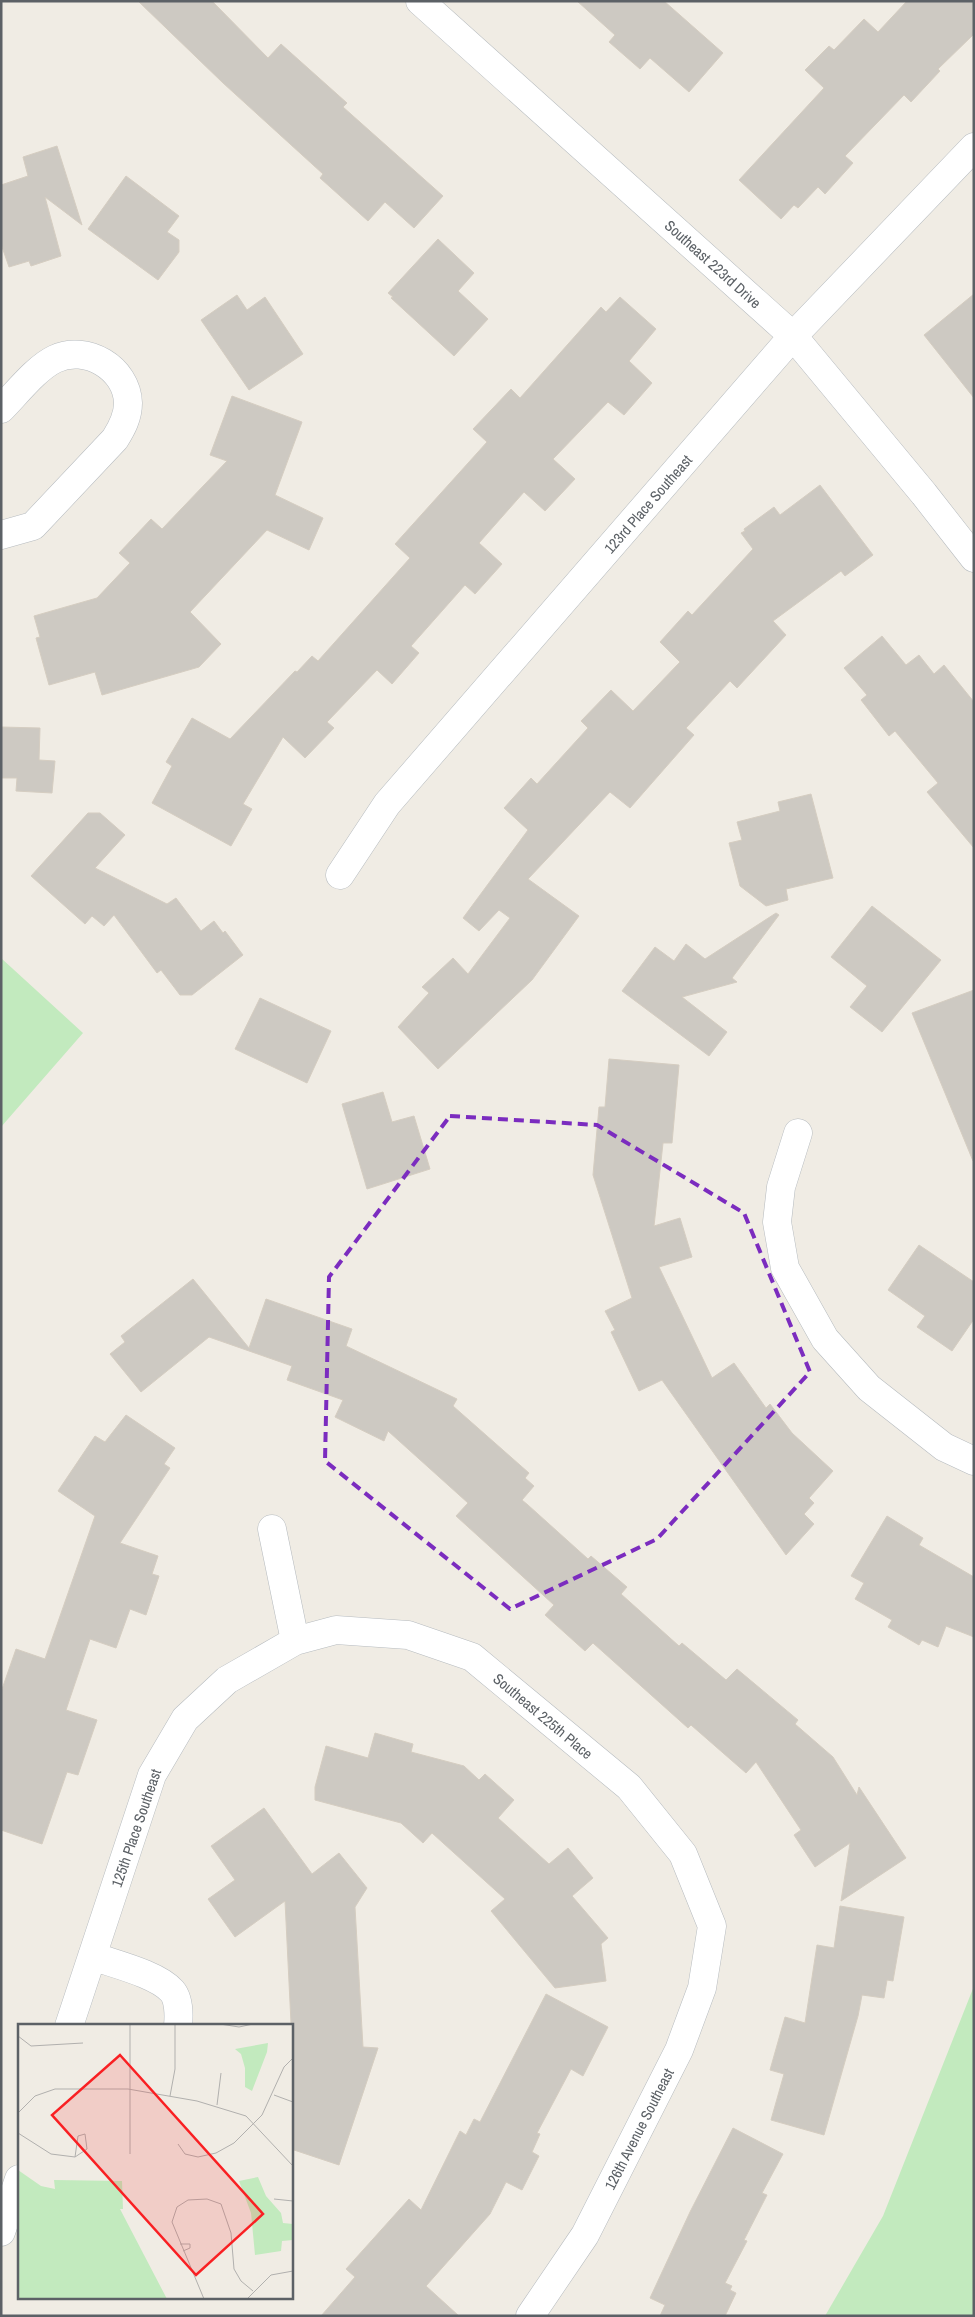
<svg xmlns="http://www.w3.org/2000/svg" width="975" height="2317" font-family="'Archivo Narrow',sans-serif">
  <rect width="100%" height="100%" fill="#f0ece4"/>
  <path fill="#c2eabe" d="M1,958l82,75 -82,94z
    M974,1986v330h-149l58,-100z"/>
  <path fill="#cdc9c2" stroke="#d5cdc1" d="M138,1h74l56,57 13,-14 66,59 -4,4 100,89 -29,32 -29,-26 -17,19 -48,-43 3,-4 -100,-91z
    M577,1h87l59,52 -34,39 -39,-34 -10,11 -31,-27 6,-7z
    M907,1h67v33l-36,35 2,2 -29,31 -7,-7 -59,61 8,7 -28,31 -7,-7 -20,21 -4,-3 -13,14 -42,-39 85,-92 -19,-18 24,-24 5,4 30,-31 14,13z
    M57,146l25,79 -37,-28 16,59 -30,10 -2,-5 -20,6 -8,-23v-59l27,-9 -5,-19z
    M126,176l53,40 -12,16 12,8v12l-21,28 -70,-51z
    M438,239l36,34 -16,18 30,28 -34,37 -63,-58 2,-1 -5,-4z
    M974,294v104l-50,-63z
    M237,295l10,15 18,-13 38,57 -54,36 -48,-70z
    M620,297l36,32 -27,32 23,22 -28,32 -16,-13 -55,57 22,20 -30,32 -21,-19 -45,51 23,21 -27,30 -10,-9 -54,61 8,7 -27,31 -15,-14 -50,52 7,6 -29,30 -22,-21 -40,67 9,5 -21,37 -79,-43 20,-37 -6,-4 26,-44 38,21 65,-68 2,1 15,-16 6,5 92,-103 -15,-14 92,-102 -14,-13 38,-40 9,9 81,-91 5,5z
    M232,396l70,26 -27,73 48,23 -14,32 -42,-20 -77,82 31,32 -22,23 -97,28 -7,-23 -46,13 -13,-47 4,-1 -6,-21 63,-18 33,-35 -11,-10 32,-34 11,10 65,-68 -17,-6z
    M820,485l53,70 -28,21 -4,-5 -68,50 13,14 -49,53 -7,-7 -44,47 8,7 -64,73 -20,-16 -82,87 51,37 -47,64 -94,89 -40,-42 31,-34 -7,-6 31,-29 15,16 42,-56 -11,-8 -20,21 -16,-13 65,-88 -24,-22 27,-30 6,6 51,-56 -7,-7 30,-31 22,21 47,-49 -20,-20 28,-31 4,4 61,-66 -12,-16 4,-2 -1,-2 30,-22 6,8z
    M882,636l24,29 13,-10 15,19 10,-9 30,37v146l-47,-56 11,-9 -43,-52 -6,5 -28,-36 6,-5 -23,-27z
    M1,727l39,1 -1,32 16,1 -3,32 -36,-2 1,-13h-16z
    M811,794l22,84 -47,11 2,11 -22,6 -26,-20 -11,-43 13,-3 -5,-18 43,-11 -2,-9z
    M88,813h12l25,22 -30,33 72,36 9,-6 25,33 13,-10 9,12 2,-2 18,24 -51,40h-12l-19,-25 -4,3 -43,-58 -10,11 -12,-10 -7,8 -54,-48z
    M872,906l69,54 -59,72 -32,-25 17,-21 -36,-29z
    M776,913l3,2 -47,63 5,4 -55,15 45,35 -18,24 -87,-65 33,-44 19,14 12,-17 19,15z
    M974,990v171h-1l-61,-148z
    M260,998l71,33 -24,52 -72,-34z
    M609,1059l70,6 -7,78h-9l-9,83 26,-8 12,39 -33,10 53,111 22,-15 32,45 4,-4 22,29 41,38 -24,27 5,5 -10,11 10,10 -28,31 -124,-175 -23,11 -28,-59 4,-2 -10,-19 27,-13 -39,-123 6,-68h6z
    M383,1092l9,30 22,-6 16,53 -63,20 -25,-85z
    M919,1245l55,37v37l-22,32 -35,-24 8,-11 -37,-26z
    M193,1279l56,69 17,-49 86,30 -6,17 111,53 -4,7 76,67 -4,5 9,8 -12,14 6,5 60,54 3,-3 36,31 -6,7 58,52 3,-3 44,37 11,-11 61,51 -3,4 38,33 24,38 2,-8 47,71 -65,43 9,-58 -35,24 -21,-32 7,-5 -45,-68 -10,11 -55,-48 -3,3 -95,-85 -8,8 -40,-36 9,-10 -98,-89 12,-13 -80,-72 -4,10 -49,-24 8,-17 -56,-20 5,-14 -83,-29 -68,55 -31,-38 15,-12 -4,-6z
    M126,1415l49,33 -11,16 6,4 -50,75 38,13 -6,18 7,2 -13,39 -16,-6 -14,39 -26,-9 -24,71 31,10 -19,55 -11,-3 -25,72 -41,-14v-138l15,-43 29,10 50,-143 -37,-25 37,-55 10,6z
    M887,1516l36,22 -4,7 55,32v60l-28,-11 -8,21 -16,-7 -3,5 -31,-18 4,-7 -37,-21 9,-16 -13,-7z
    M375,1733l38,11 -2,8 53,14 15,14 6,-6 29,26 -16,18 51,46 19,-16 25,30 -21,18 36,42 -7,6 5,37 -51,7 -64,-77 14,-12 -73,-66 -9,10 -22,-20 -86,-23v-13l11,-41 42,12z
    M264,1808l48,66 27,-21 28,35 -12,19 8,140 15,1 -39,117 -48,-16v-126l-6,-122 -50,36 -27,-38 27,-19 -24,-34z
    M840,1906l64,11 -11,64 -6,-1 -3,18 -22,-3 -4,21 -34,119 -53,-15 13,-46 -14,-4 15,-53 20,6 12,-78 17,3z
    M546,1994l62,33 -25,49 -12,-7 -34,64 3,1 -8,18 7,4 -17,34 -16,-8 -16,32 -64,72 33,30h-138l34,-39 -9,-8 63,-70 12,11 39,-79 6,4 8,-16 6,3z
    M733,2128l50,26 -21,39 5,2 -23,45 3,1 -22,42 7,3 -2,4 6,3 -11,23h-65l5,-11 -15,-7 40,-86z"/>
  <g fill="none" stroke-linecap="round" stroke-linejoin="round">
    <defs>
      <path id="minor" d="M420,1l373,335 131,158 50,64
        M1,409c15,-15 35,-41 54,-50 31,-15 72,9 73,44 0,14 -6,25 -13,36l-82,87 -32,9
        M340,875l47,-71 406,-468 181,-189
        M798,1133l-17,54 -4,35 8,46 40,71 44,49 75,59 30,14
        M272,1529l23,112
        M92,1956c22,8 65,18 80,35 7,8 7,25 6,35
        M69,2026l83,-251 33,-56 42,-39 68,-39 41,-11 72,5 64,22 157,130 54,67 29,72 -10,62 -23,62 -94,185 -55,81
        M1,2232l18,-53"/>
    </defs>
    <use href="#minor" stroke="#b6bbbf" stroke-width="29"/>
    <use href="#minor" stroke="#fff" stroke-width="28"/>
  </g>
  <path fill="none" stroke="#7b2cbf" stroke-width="4" stroke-dasharray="10 6" stroke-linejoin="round" d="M450,1116l147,9 147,88 66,159 -153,167 -147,70 -185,-148 4,-184z"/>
  <g text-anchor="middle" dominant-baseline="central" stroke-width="4" stroke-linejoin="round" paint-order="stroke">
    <g font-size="15" fill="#5c6166" stroke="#fff">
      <text transform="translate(713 264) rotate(42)">Southeast 223rd Drive</text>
      <text transform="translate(648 504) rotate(-49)">123rd Place Southeast</text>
      <text transform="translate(543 1716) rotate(40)">Southeast 225th Place</text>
      <text transform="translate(136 1828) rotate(-71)">125th Place Southeast</text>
      <text transform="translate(639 2129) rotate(-63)">126th Avenue Southeast</text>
    </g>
  </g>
  <g transform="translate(18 2024)">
    <rect width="275" height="275" fill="#f0ece4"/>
    <path d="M250,19l-1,9 -15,39 -7,-4v-19l-4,-14 -6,-5zM0,146l23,16 14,3 -1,-9 68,1 1,28h-3l47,90h-149zM240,153l8,19 15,17 2,10 10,1v16l-11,1 -1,10 -26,4 -4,-42 -12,-32z" fill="#c2eabe"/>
    <path fill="none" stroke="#b1b0ae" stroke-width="1" d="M202,0l19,3 14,-3M0,12l13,10 52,-3M256,71l19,7M152,72l5,-27v-45M199,81l4,-32M0,89l17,-17 20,-7h73l69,12 49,15 47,50M0,109l33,21 24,3 12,-8 -2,-15 -7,2 -3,21M160,120l7,10 13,3 18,-4 18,-10 28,-28 22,-48 9,-9M112,130v-129M256,175l19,2M162,220h10v4l-7,3M186,275l-32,-77 5,-15 11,-7 19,-1 14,5 10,29 3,36 7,12 12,10M229,275l24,-24 22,-4"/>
    <path fill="#f92023" fill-opacity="0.15" stroke="#f92023" stroke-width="2.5" d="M102,31l143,159 -67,61 -144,-160z"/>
    <rect width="275" height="275" fill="none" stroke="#5c6166" stroke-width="2.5"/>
  </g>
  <rect width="975" height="2317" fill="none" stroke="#5c6166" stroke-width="5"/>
</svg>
